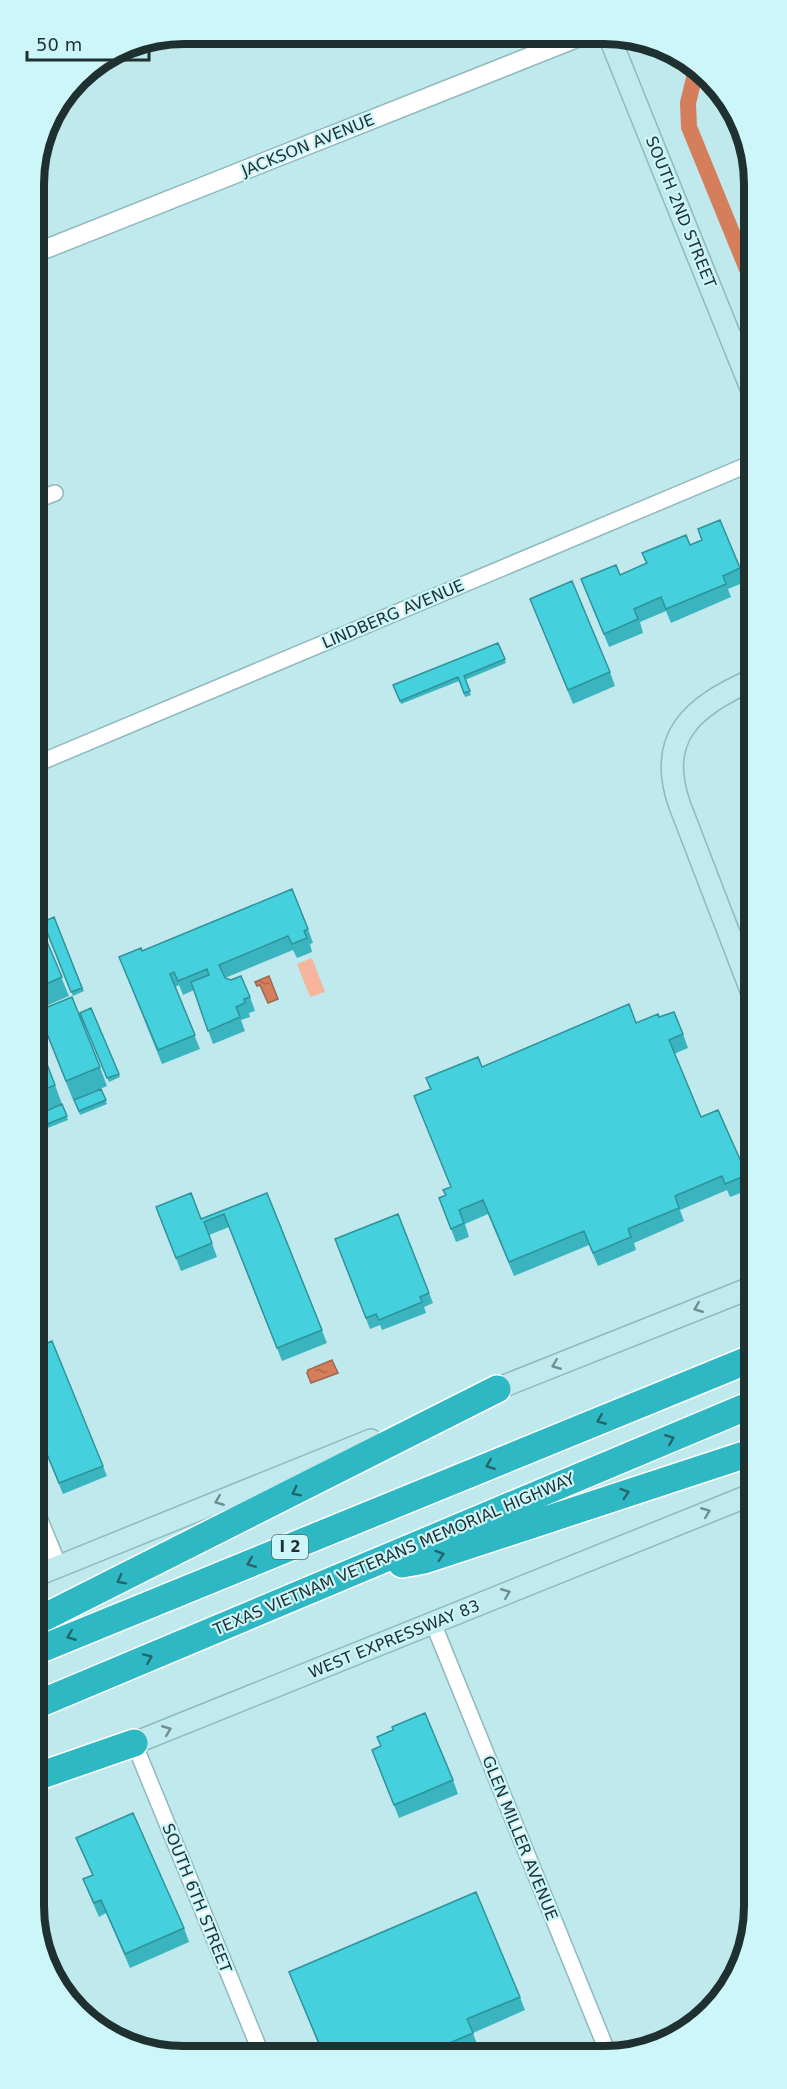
<svg xmlns="http://www.w3.org/2000/svg" width="787" height="2089" font-family="'DejaVu Sans',sans-serif">
  <defs>
    <pattern id="water-ripples" width="26" height="14" patternUnits="userSpaceOnUse" patternTransform="scale(1.5)"><rect width="26" height="14" fill="#d57e5c"/><path d="M2 4q2-2 4 0t4 0M15 11q2-2 4 0t4 0" fill="none" stroke="#ac684d"/></pattern>
  </defs>
  <rect width="100%" height="100%" fill="#bfe9ed"/>
  <path fill="#f6b69d" d="M312,958l13,34 -15,5 -13,-33z"/>
  <path fill="url(#water-ripples)" stroke="#9e674f" stroke-width="1.5" d="M269,976l9,23 -10,4 -8,-18 -3,1 -2,-4z
    M332,1360l6,13 -27,10 -4,-10 1,-3z"/>
  <g fill="none" stroke-linecap="round" stroke-linejoin="round">
    <path stroke="#d57e5c" stroke-width="16" d="M696,70l-8,33 1,24 62,152"/>
    <defs>
      <path id="minor" d="M34,501l21,-8
        M34,765l718,-302
        M35,1508l24,58
        M433,1623l175,430
        M134,1743l127,310"/>
      <path id="tertiary" d="M33,254l549,-218"/>
      <path id="secondary" d="M609,36l142,352
        M752,680c-59,26 -97,57 -72,126l72,187
        M484,1394l269,-107
        M35,1576l336,-136
        M122,1748l631,-254"/>
      <path id="motorway" d="M402,1564l22,-4 329,-108
        M35,1622l462,-233
        M36,1651l717,-293
        M36,1705l717,-301
        M36,1777l98,-34"/>
    </defs>
    <use href="#minor" stroke="#90b9bd" stroke-width="18"/>
    <use href="#tertiary" stroke="#90b9bd" stroke-width="21"/>
    <use href="#secondary" stroke="#90b9bd" stroke-width="24"/>
    <use href="#motorway" stroke="#fff" stroke-width="30"/>
    <use href="#minor" stroke="#fff" stroke-width="15"/>
    <use href="#tertiary" stroke="#fff" stroke-width="18"/>
    <use href="#secondary" stroke="#c0eaed" stroke-width="21"/>
    <use href="#motorway" stroke="#2db8c3" stroke-width="27"/>
  </g>
  <path fill="#3ab4be" d="M698,529l42,39 5,14 -17,7 3,8 -60,26 -5,-12 -26,11 3,11 -34,14 -28,-68 39,-4 26,-11 -4,-11 48,-8 12,-5z
    M530,599l80,73 5,14 -42,18z
    M498,643l8,20 -41,17 6,15 -6,2 -6,-16 -58,23 -8,-19z
    M34,911l35,85 -32,14 -2,-6z
    M54,917l30,74 -11,5 -30,-74z
    M308,929l5,14 -3,1 2,8 -15,6 -4,-8 -68,28 25,19 5,14 -6,2 1,4 -9,3 4,11 -32,13 -19,-54 -11,5 -4,-10 -4,2 25,62 -38,15 -43,-107 23,-6z
    M91,1008l29,69 -11,5 -29,-69z
    M38,1011l62,56 7,19 -34,14z
    M659,1017l24,17 5,14 -14,6 27,63 46,58 4,14 -21,8 -3,-7 -47,20 4,11 -50,22 2,7 -38,16 -9,-21 -75,31 -26,-62 -23,10 4,13 -13,5 -17,-44 6,-3 6,-8 -37,-91 16,-7 -4,-11 56,-11 154,-44z
    M35,1054l20,31 7,19 -27,11z
    M101,1089l6,15 -27,11 -6,-15z
    M62,1104l6,16 -33,13v-17z
    M267,1193l60,150 -45,18 -53,-134 -20,8 8,22 -36,14 -20,-50 40,-2z
    M335,1239l94,54 4,10 -9,4 2,6 -44,17 -2,-5 -10,4z
    M35,1426l68,40 4,10 -44,18z
    M393,1730l60,50 5,14 -59,24 -27,-68 9,-4z
    M76,1838l108,90 5,14 -59,26 -24,-55 -7,4 -11,-25 -5,-13 9,-4z
    M289,1972l231,25 5,13 -52,23 5,14 -16,6h-140z"/>
  <path fill="#44d1dd" stroke="#30929b" stroke-width="1.5" d="M720,520l20,48 -17,8 3,8 -60,25 -5,-12 -27,12 4,10 -34,15 -23,-55 35,-14 4,10 27,-12 -5,-10 44,-18 4,10 12,-5 -4,-11z
    M572,581l38,91 -42,18 -38,-91z
    M498,643l7,16 -41,17 6,15 -6,2 -6,-16 -58,24 -7,-16z
    M292,889l16,40 -4,2 3,7 -15,6 -4,-8 -69,29 6,13 6,2 10,-4 9,21 -6,2 1,4 -9,4 4,10 -32,14 -17,-49 18,-7 -2,-6 -29,12 -4,-9 -4,2 25,61 -37,15 -39,-93 22,-9 1,3z
    M34,911l28,66 -27,12z
    M54,917l28,71 -11,4 -28,-70z
    M72,997l28,70 -34,14 -28,-70z
    M629,1004l7,19 22,-9 1,3 15,-5 9,22 -14,6 32,77 17,-7 29,65 -22,9 -3,-8 -47,20 4,12 -51,21 3,8 -38,16 -9,-22 -75,31 -26,-62 -24,10 5,13 -13,6 -12,-31 7,-3 -3,-5 8,-3 -37,-91 17,-7 -5,-11 52,-21 4,10z
    M91,1008l28,66 -12,4 -27,-65z
    M42,1051l13,34 -20,8v-39z
    M101,1089l5,11 -27,11 -5,-11z
    M62,1104l5,12 -32,13v-13z
    M191,1193l10,26 66,-26 55,137 -45,18 -53,-134 -20,8 8,21 -36,15 -20,-51z
    M398,1214l31,79 -9,4 2,5 -43,18 -3,-6 -10,4 -31,-79z
    M52,1341l51,125 -44,17 -24,-58v-77z
    M425,1713l28,67 -59,25 -22,-55 9,-4 -4,-9 16,-7 -1,-3z
    M133,1813l51,115 -59,26 -24,-54 -7,3 -11,-24 10,-4 -17,-37z
    M476,1892l44,105 -53,22 6,14 -47,20h-103l-34,-81z"/>
  <defs><path id="oneway-chevron" d="M-2-3.5L2.5 0L-2 3.5" fill="none" stroke-width="1.6" stroke-linecap="round" stroke-linejoin="round" transform="scale(1.5)"/></defs>
  <g stroke="#708d8f">
    <use href="#oneway-chevron" transform="translate(698 1308) rotate(158)"/>
    <use href="#oneway-chevron" transform="translate(556 1365) rotate(158)"/>
    <use href="#oneway-chevron" transform="translate(219 1501) rotate(158)"/>
    <use href="#oneway-chevron" transform="translate(706 1512) rotate(-22)"/>
    <use href="#oneway-chevron" transform="translate(506 1593) rotate(-22)"/>
    <use href="#oneway-chevron" transform="translate(167 1730) rotate(-22)"/>
  </g>
  <g stroke="#25666b">
    <use href="#oneway-chevron" transform="translate(601 1420) rotate(158)"/>
    <use href="#oneway-chevron" transform="translate(670 1439) rotate(-22)"/>
    <use href="#oneway-chevron" transform="translate(490 1465) rotate(158)"/>
    <use href="#oneway-chevron" transform="translate(296 1492) rotate(153)"/>
    <use href="#oneway-chevron" transform="translate(625 1493) rotate(-18)"/>
    <use href="#oneway-chevron" transform="translate(440 1555) rotate(-18)"/>
    <use href="#oneway-chevron" transform="translate(251 1563) rotate(158)"/>
    <use href="#oneway-chevron" transform="translate(121 1580) rotate(153)"/>
    <use href="#oneway-chevron" transform="translate(71 1636) rotate(158)"/>
    <use href="#oneway-chevron" transform="translate(148 1658) rotate(-23)"/>
  </g>
  <g text-anchor="middle" dominant-baseline="central" stroke-width="4.5" stroke-linejoin="round" paint-order="stroke">
    <rect fill="#ccf6fa" stroke="#536b6d" stroke-width="1.5" x="272" y="1535" width="36" height="24" rx="4.5"/>
    <g font-size="15" font-weight="bold" fill="#1f3031">
      <text x="290" y="1547">I 2</text>
    </g>
    <g font-size="16" fill="#1f3031" stroke="#ccf6fa">
      <text transform="translate(308 145) rotate(-22)">JACKSON AVENUE</text>
      <text transform="translate(681 212) rotate(68)">SOUTH 2ND STREET</text>
      <text transform="translate(393 614) rotate(-23)">LINDBERG AVENUE</text>
      <text transform="translate(394 1554) rotate(-23)">TEXAS VIETNAM VETERANS MEMORIAL HIGHWAY</text>
      <text transform="translate(394 1639) rotate(-22)">WEST EXPRESSWAY 83</text>
      <text transform="translate(520 1838) rotate(68)">GLEN MILLER AVENUE</text>
      <text transform="translate(197 1898) rotate(68)">SOUTH 6TH STREET</text>
    </g>
  </g>
  <path d="M0 0H787V2089H0ZM184 44H604A140 140 0 0 1 744 184V1906A140 140 0 0 1 604 2046H184A140 140 0 0 1 44 1906V184A140 140 0 0 1 184 44Z" fill="#ccf6fa" fill-rule="evenodd"/>
  <path fill="none" stroke="#1f3031" stroke-width="8" d="M184 44H604A140 140 0 0 1 744 184V1906A140 140 0 0 1 604 2046H184A140 140 0 0 1 44 1906V184A140 140 0 0 1 184 44Z"/>
  <path d="M27 51v9h122v-9" fill="none" stroke="#1f3031" stroke-width="3"/>
  <text x="36" y="51" font-size="18" fill="#1f3031" stroke="#ccf6fa" stroke-width="4.5" paint-order="stroke">50 m</text>
</svg>
